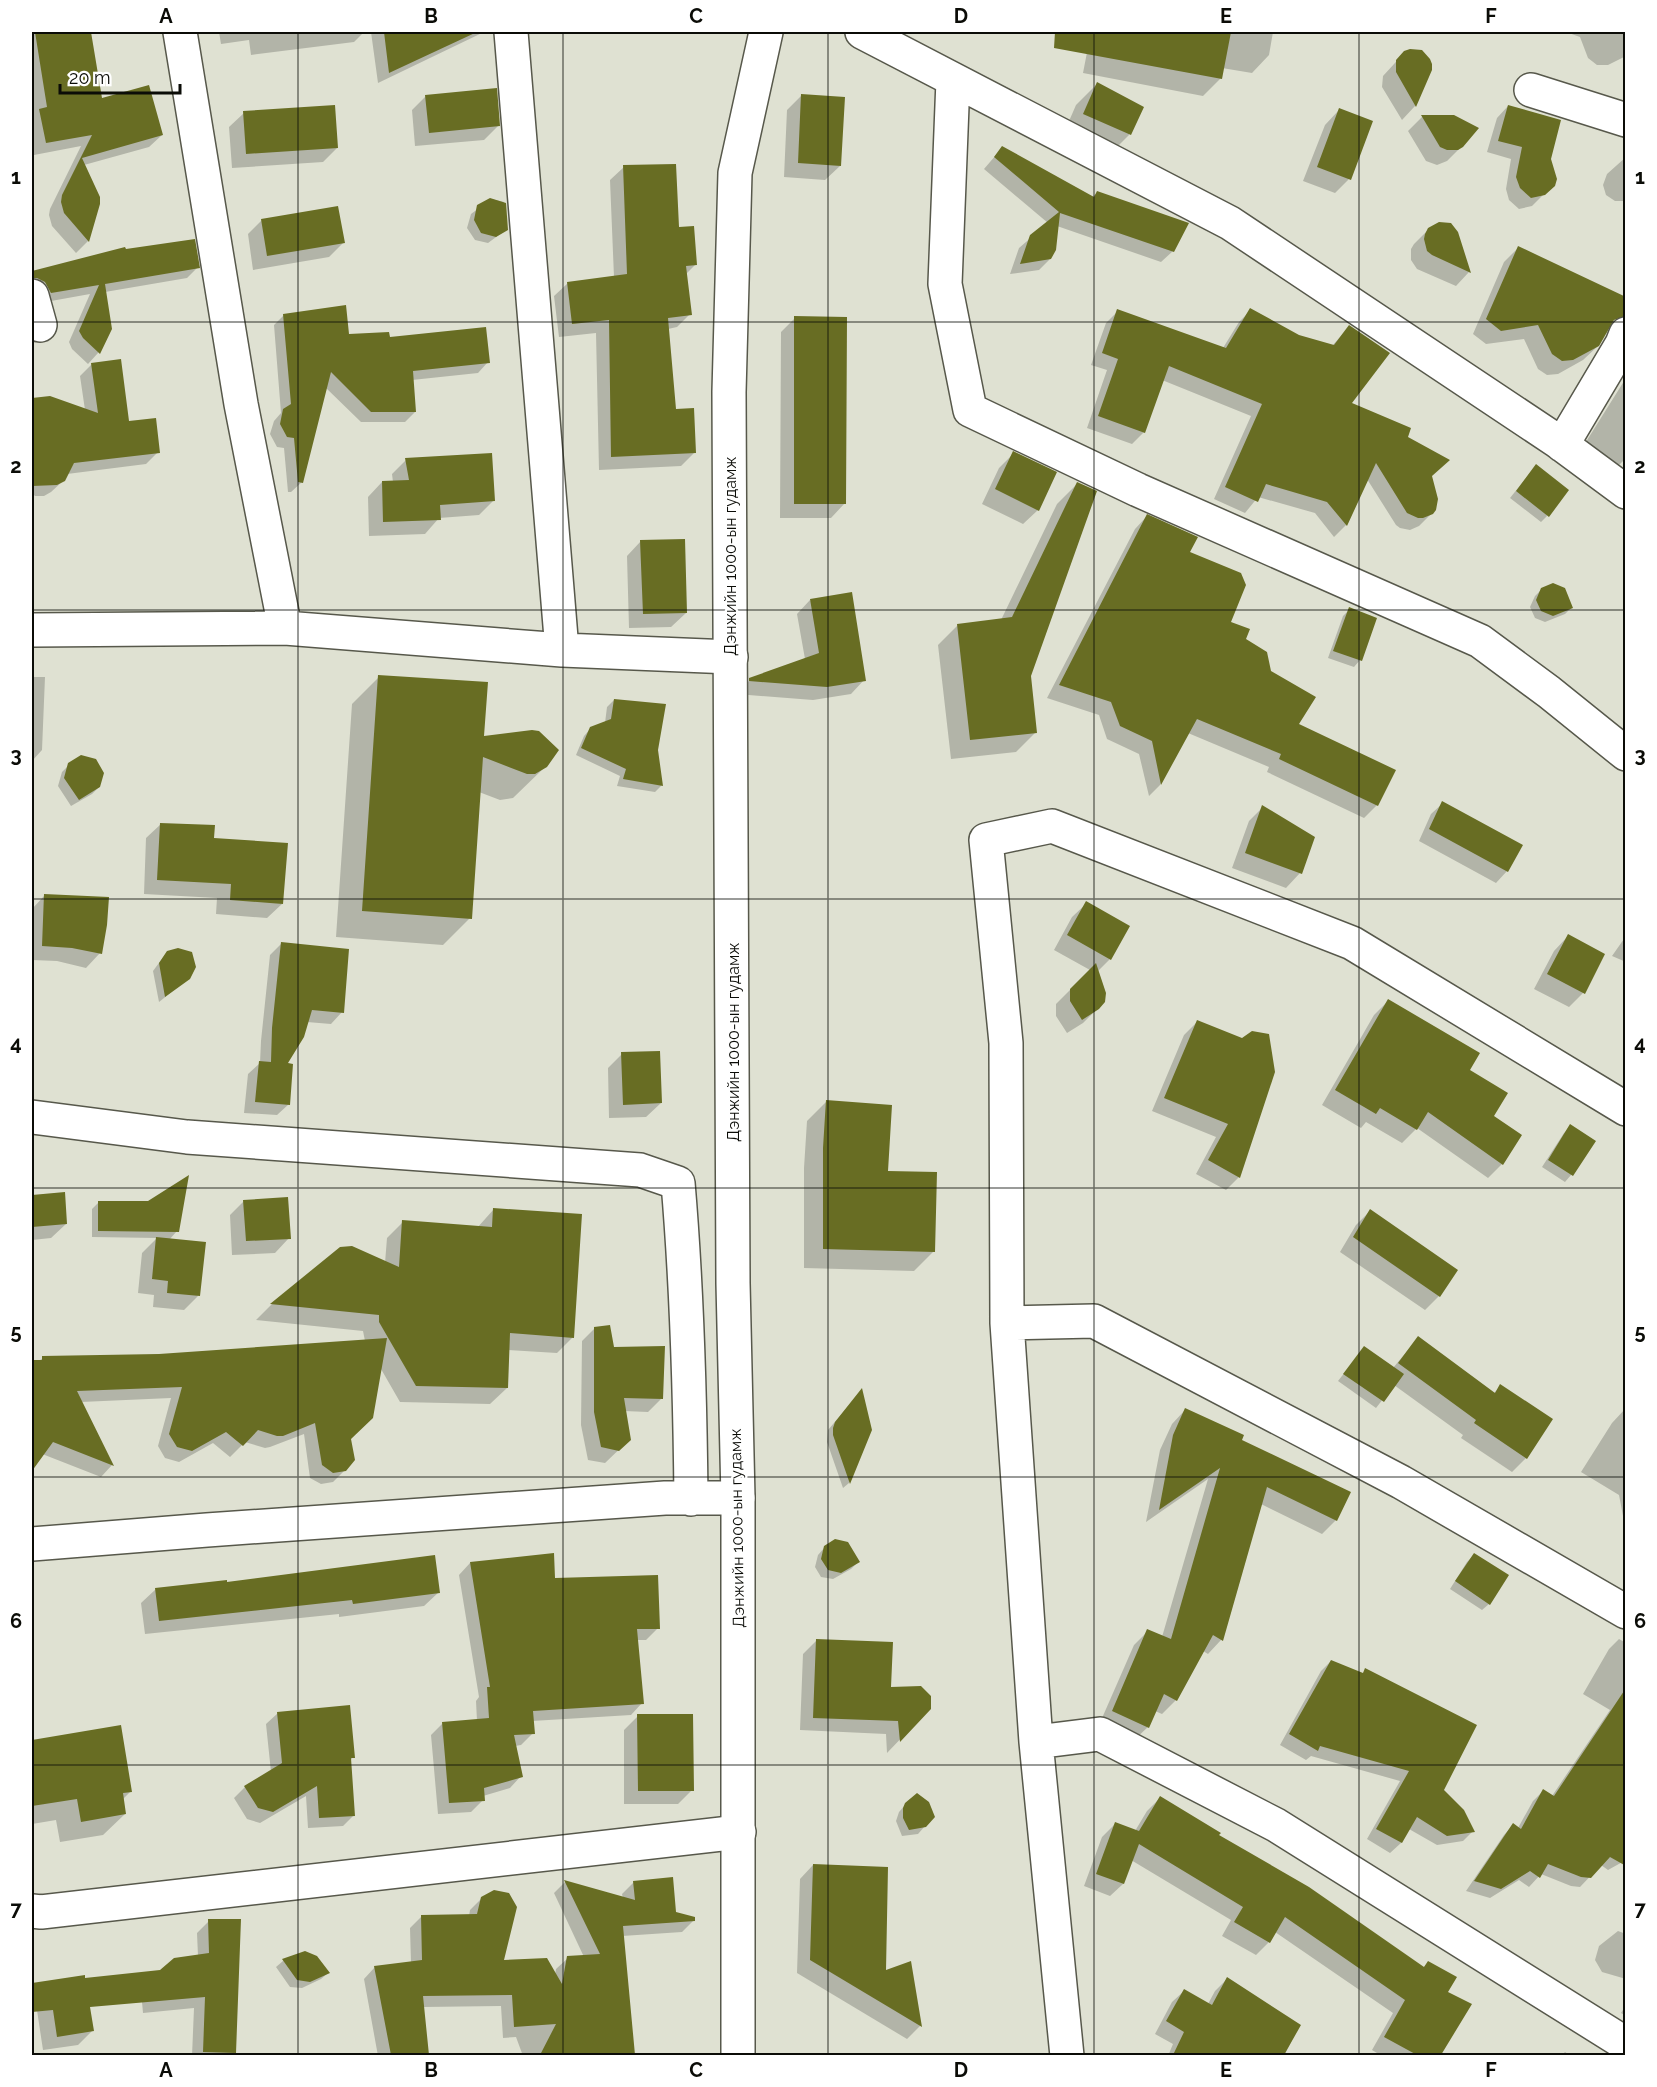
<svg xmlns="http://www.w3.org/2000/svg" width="1657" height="2087" font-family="Raleway,sans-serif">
  <rect width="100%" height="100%" fill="#dfe1d2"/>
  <path fill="#0003" d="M32,32h57l12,68 61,35 -13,12 -65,18 15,39 -11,37 -12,12 -24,-27 -3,-11 1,-6 31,-63 -47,9 -2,-12z
    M219,32h145l-10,10 -103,13 -2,-15 -28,4z
    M371,32h113l-106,51z
    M583,32h34l-34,1z
    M1071,32h202l-4,23 -17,18 -30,-5 -1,10 -18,18 -120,-23 6,-31z
    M1566,32h60v24l-18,9h-11l-9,-7 -8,-21z
    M1405,52l25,18 -15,36 -13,14 -20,-33 1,-11z
    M1097,84l45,23 -13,28 -21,21 -45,-21 13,-30z
    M802,95l38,71 -15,14 -41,-3 3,-67z
    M426,96l72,30 -14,14 -69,6 -3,-36z
    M1508,106l41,53 4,26 -21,21 -13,3 -10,-9 -3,-11 5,-30 -24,-7 10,-34z
    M1339,110l10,69 -14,14 -32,-12 22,-56z
    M244,113l93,35 -14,14 -91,6 -3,-41z
    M1453,116l9,30 -15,15 -10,4 -11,-4 -18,-30 14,-14z
    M1002,148l90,49 5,-4 76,58 -12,11 -104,-36 -7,33 -11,11 -29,4 9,-26 29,-25 -64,-54z
    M1626,157v44h-11l-9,-6 -3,-10 4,-11z
    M624,167l72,97 -10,10 4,40 -13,13 -9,2 7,82 19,42 -13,13 -82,4 -3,-137 -37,4 -5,-41 14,-13 46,-6 -4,-97z
    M491,199l13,3 3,27 -19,14 -13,-3 -8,-12 4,-14z
    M262,220l81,23 -14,14 -76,13 -5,-36z
    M1454,228l15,44 -13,14 -39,-17 -6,-9v-11l3,-5 15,-15z
    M1518,248l80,98 -15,14 -25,14 -11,1 -9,-6 -14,-30 -38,5 -13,-10 31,-72z
    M124,249l74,18 -11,11 -82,14 6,37 -13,24 -10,11 -16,-15 -3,-7 21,-48 -50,9 -8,-12v-19z
    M1251,310l48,27 33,9 17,-19 1,77 56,34 25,39 1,36 -13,13 -9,4 -10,-2 -4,-3 -29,-46 -21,46 -12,12 -19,-24 -57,-16 -13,16 -31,-14 37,-83 -89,-36 -18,52 -12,12 -45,-16 20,-58 -16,-5 15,-42 12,-12 105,37 16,-26z
    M284,315l64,21 40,3 100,23 -10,11 -66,7 3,32 -10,10h-44l-36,-35 -23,95 -11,10h-3l-4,-44 -7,-1 -7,-13 4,-13 7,-8 -7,-88z
    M795,318l50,185 -14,15h-51l1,-186z
    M92,364l36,59 30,29 -12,12 -79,10 -3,6 -13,12 -7,4h-9l-3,-3v-88l5,-5 48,10 -5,-34z
    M1626,378v80l-10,10 -32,-23z
    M1014,453l24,57 -15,14 -41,-20 17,-36z
    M406,460l87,41 -14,14 -40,3 -14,16 -56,2 -1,-39 14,-15h11l-1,-8z
    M1530,473l17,43 -6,6 -31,-24z
    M1077,484l-47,192 6,56 -20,20 -65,7 -13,-114 20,-20 43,-5 56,-116z
    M1147,516l40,37 42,70 41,49 27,52 80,81 -13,13 -97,-46 2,-5 -81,-34 -28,52 -11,11 -10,-42 -32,-15 -8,-24 -52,-17 88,-169z
    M641,541l45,72 -15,14 -42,1 -2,-72z
    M1542,589l29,19 -6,6 -20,8 -10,-4 -5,-11 5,-11z
    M810,600l54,80 -13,14 -38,6 -77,-6 14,-14 55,-21 -8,-45z
    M1350,609l10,51 -6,7 -26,-9 15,-42z
    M32,677h13l-3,73 -10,11z
    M379,677l103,61 64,28 -33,32 -13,2 -21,-8 -9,126 -27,27 -107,-8 16,-233z
    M614,700l43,50 4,36 -6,6 -38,-6 3,-10 -44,-21 8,-19 7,-8 14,-5 2,-16z
    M69,765l30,22 -7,7 -21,12 -13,-20 4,-14z
    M1443,803l64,68 -11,12 -77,-42 12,-27z
    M1263,807l37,66 -14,15 -54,-20 17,-47z
    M161,824l52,15 69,65 -15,14 -51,-4 1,-16 -73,-4 2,-56z
    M45,895l55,58 -14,15 -29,-7 -25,-1v-51z
    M1087,903l23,56 -12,12v37l-15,15 -16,10 -11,-17v-12l34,-34 -36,-20 18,-33z
    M1568,936l15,57 -14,14 -35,-18 20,-38z
    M1626,936v26l-14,-6z
    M282,943l60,69 -11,12 -24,-2 -22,43 4,39 -12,11 -33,-2 4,-39 12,-11 1,-22 9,-86z
    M167,952l22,26 -30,24 -6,-31z
    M1388,1001l80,70 23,46 11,47 -14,14 -71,-50 -15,15 -36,-21 -5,6 -39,-23 52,-90z
    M1197,1022l76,50 -34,105 -13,13 -30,-16 20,-37 -64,-26 32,-76z
    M622,1054l39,49 -15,14 -37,1 -1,-50z
    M827,1101l59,71 48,79 -20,20 -110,-3v-100l3,-47z
    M1571,1126l23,16 -23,33 -6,7 -23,-15 22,-34z
    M63,1194l3,30 -15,14 -19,2v-44z
    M244,1201l45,37 -14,15 -43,2 -2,-40z
    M99,1202l78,29 -8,9 29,56 -14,14 -31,-3 1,-12 -16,-2 4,-40 15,-15 -65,-1v-28z
    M494,1209l79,128 -16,16 -49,-3 -1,38 -17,16 -90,-2 -19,-33 -31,70 -5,31 -12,12 -12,2 -11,-6 -6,-44 -34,13 -5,1 -20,-6 -15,15 -17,-14 -34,19 -14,-4 -7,-12 13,-48 -90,4 31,63 -11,12 -69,-27v-88l7,-1 4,-3 116,-3 206,-14 -2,-10 -107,-11 15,-15 70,-56 44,14 2,-25 16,-16 74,6z
    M1370,1211l69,85 -14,14 -85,-58 16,-27z
    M595,1328l66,71 -13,13 -24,-1 5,29 -24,23 -17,-3 -7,-35 1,-84z
    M1418,1338l75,56 8,-8 25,72 -14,14 -51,-34 2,-3 -69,-50 -18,23 -38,-27 26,-33 29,20z
    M856,1397l14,33 -21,53 -6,5 -16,-46 1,-12z
    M1625,1409l1,1v110l-3,-4 -4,-21 -38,-23 31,-49z
    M1185,1410l151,110 -14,14 -61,-30 -40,136 -13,14 -5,-3 -27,49 -14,14 -7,-3 -7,16 -14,13 -35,-15 35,-80 14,-14 14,6 46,-158 -62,43 14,-72 12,-26z
    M825,1547l33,15 -7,7 -18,10 -12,-2 -6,-10 3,-12z
    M1474,1555l15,49 -7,6 -32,-21 17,-27z
    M470,1563l84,16 104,49 -12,12h-10l6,63 -11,12 -99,6 1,12 -12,12 -6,1 6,30 -11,12 -27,8v4l-12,12 -33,2 -7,-79 12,-12 34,-2 -1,-20 3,-4 -20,-122z
    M226,1584l213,8 -15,14 -85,11v-3l-194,20 -4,-31 15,-14z
    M1619,1639l7,4v217l-18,10 -7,-5 -21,22 -9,-1 -30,-12 -12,13 -10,-7 -29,18 -24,-7 38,-56 9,-10 5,3 15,-27 10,-10 9,5 58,-86 -27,-16 26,-45z
    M817,1640l72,49 41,19 -43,45 -1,-19 -86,-4 3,-76z
    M1331,1661l31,13 4,-4 76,120 31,41 -10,10 -26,4 -28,-16 -8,14 -11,10 -23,-14 33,-58 -89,-25 -5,4 -26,-15 41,-74z
    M278,1713l75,44 -3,4 4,54 -11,11 -35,2 -2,-32 -46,27 -13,-4 -13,-21 11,-11 26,-15 -5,-48z
    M638,1716l54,74 -14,14h-54v-74z
    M120,1726l11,65 -9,9 3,14 -22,21 -43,7 -4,-22 -24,4v-83z
    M1160,1798l263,170 5,-5 18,29 24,12 -31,52h-57l-10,-6 21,-37 -118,-81 -6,10 -13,13 -34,-19 9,-16 -100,-60 -8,24 -13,12 -26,-10 18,-49 13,-13 20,7 12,-20z
    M906,1804l19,22 -7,8 -16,2 -6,-15 3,-9z
    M813,1865l71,107 26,-9 10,63 -13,13 -110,-66 3,-94z
    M565,1882l58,16 -1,-4 12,-12 41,31 19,7 -12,12 -60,4 11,120h-110l-7,-19 -13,1 -2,-32 -78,1 5,49h-50l-14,-77 11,-12 36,-4 -1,-35 12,-12h47l1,-6 12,-12 20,64 53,13 1,-6 12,-11 16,-1 -30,-64z
    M239,1920l-5,136h-42l2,-48 -51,5 -2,-22 57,-35 -1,-23 12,-12z
    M1618,1931l8,3v45l-24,-7 -7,-12 4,-14z
    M305,1952l23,21 -7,6 -19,9 -12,-1 -14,-20 7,-6z
    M1227,1979l72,47 -15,30h-116l5,-12 -18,-10 17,-32 12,-11 24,13 7,-13z
    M35,1997l57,34 -14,14 -35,5z
    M1626,2005v11l-5,-3z
    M1565,2052l6,4h-10z"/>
  <path fill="#686d23" d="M35,32h56l11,66 47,-13 14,50 -81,23 18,39v7l-11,38 -25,-29 -3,-11 1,-7 30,-60 -46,8 -7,-34 8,-2z
    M384,32h93l-88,41z
    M1055,32h176l-9,47 -168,-31z
    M1410,49l12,1 8,9 2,5v6l-16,37 -20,-35v-12l8,-9z
    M1097,82l47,25 -13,28 -48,-21z
    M497,88l3,38 -71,7 -4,-38z
    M801,94l44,3 -4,69 -43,-3z
    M335,105l3,43 -92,6 -3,-43z
    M1508,105l53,15 -10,39 6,20 -2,7 -10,9 -14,3 -11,-10 -4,-11 6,-30 -24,-6z
    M1339,108l34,13 -22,59 -34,-13z
    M1421,115h33l25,13 -16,19 -5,3h-11l-7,-3z
    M1002,146l92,51 3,-6 92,32 -15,29 -114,-39 -4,37 -5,9 -31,5 10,-29 29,-23 -65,-55z
    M676,164l3,63 15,-1 3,39 -11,1 6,49 -24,3 8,91 18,-1 2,45 -85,4 -2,-137 -37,4 -5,-42 60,-8 -4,-109z
    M490,198l16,5 2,27 -12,7 -15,-4 -7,-13 3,-15z
    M338,206l7,37 -78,13 -6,-37z
    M1439,222l12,1 7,9 13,41 -39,-18 -5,-4 -3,-12 1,-5 3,-6z
    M195,239l5,29 -95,16 7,45 -12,25 -17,-16 -4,-7 20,-46 -48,8 -6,-11 -8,-4h-5v-7l93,-24 1,2z
    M1518,246l108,51v19l-12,4 -15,26 -26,14 -11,1 -10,-7 -14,-29 -37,6 -15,-12z
    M346,305l3,29 40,-2 1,5 96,-10 4,36 -77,8 3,41h-45l-40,-40 -28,111 -5,-1 -4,-44 -7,-1 -7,-13 3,-15 8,-5 -8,-90z
    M1250,308l49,27 35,10 15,-20 41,28 -38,50 59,25 -3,9 42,23 -18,16 6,23 -2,11 -3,4 -10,4h-5l-11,-5 -31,-50 -29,63 -20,-24 -61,-18 -8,18 -33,-15 37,-83 -93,-38 -24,67 -47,-17 20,-57 -16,-6 15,-44 109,39z
    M794,316l53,1 -1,187h-52z
    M121,359l8,62 27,-3 4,35 -86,10 -9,18 -8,4 -25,1v-88l18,-2 48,17 -7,-50z
    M1013,451l44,21 -18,39 -44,-22z
    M492,453l3,48 -55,4 1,15 -58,2 -1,-41 27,-1 -4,-22z
    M1536,464l33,26 -20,27 -33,-26z
    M1077,482l20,9 -66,185 6,57 -67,7 -13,-116 55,-7z
    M1147,514l51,23 -8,15 51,21 5,12 -15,37 19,7 -4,10 21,13 4,19 45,26 -17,27 97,46 -18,36 -99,-47 2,-5 -84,-35 -36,66 -9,-44 -32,-15 -9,-24 -52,-17z
    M685,539l2,74 -44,1 -3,-74z
    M1553,583l12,5 8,20 -20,8 -12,-5 -5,-11 5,-12z
    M852,592l14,89 -39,6 -78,-6v-3l70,-25 -9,-54z
    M1349,607l28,11 -15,43 -29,-10z
    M378,675l110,7 -4,54 48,-6 7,1 20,19 -12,17 -12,7h-8l-44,-17 -11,162 -110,-8z
    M614,699l52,5 -8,46 5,36 -40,-7 3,-10 -45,-21 9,-21 21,-8z
    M81,755l15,4 8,14 -4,14 -21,13 -15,-22 4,-15z
    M1442,801l81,44 -15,27 -79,-43z
    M1262,805l53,32 -13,37 -57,-21z
    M160,823l55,2 -1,13 74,5 -5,61 -53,-4 1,-16 -74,-4z
    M44,894l65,3 -2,28 -5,29 -30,-6 -30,-2z
    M1086,901l44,25 -19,34 -44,-25z
    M1568,934l37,20 -20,40 -38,-20z
    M281,942l68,7 -5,64 -32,-3 -8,27 -16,26 5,1 -3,41 -35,-3 4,-41 12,1 1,-34z
    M178,948l14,4 4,15 -6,12 -25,18 -6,-34 8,-12z
    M1096,963l10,30 -1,9 -6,7 -17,11 -12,-19v-12z
    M1388,999l92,54 -10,17 38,23 -14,23 28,19 -19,30 -75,-53 -11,18 -37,-22 -4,6 -41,-24z
    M1197,1020l45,18 10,-7 17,3 6,38 -35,106 -32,-18 20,-36 -64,-26z
    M660,1051l2,52 -39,2 -2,-53z
    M826,1100l66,5 -4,66 49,1 -2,80 -112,-3v-101z
    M1570,1124l26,17 -23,35 -25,-16z
    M189,1175l-10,57 -81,-1v-30h50z
    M65,1192l2,32 -35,3v-32z
    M288,1197l3,42 -45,2 -3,-41z
    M493,1208l89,6 -8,124 -64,-5 -2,55 -92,-2 -37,-64v-7l-109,-11 70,-57 12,-1 47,21 3,-47 90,7z
    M1370,1209l88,61 -18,27 -87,-60z
    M156,1237l50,5 -6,54 -33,-3 1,-12 -16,-2z
    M610,1325l4,22 51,-1 -2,53 -39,-1 7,42 -12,11 -18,-4 -7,-35v-85z
    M1418,1336l77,57 5,-9 53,35 -26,40 -53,-36 2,-3 -78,-57z
    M387,1338l-14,80 -22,21 4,21 -9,11 -13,2 -11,-8 -7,-42 -32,13h-6l-19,-6 -15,16 -17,-14 -34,19 -15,-4 -8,-13 13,-47 -105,4 37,75 -61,-24 -21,29v-111h10v-4l117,-2z
    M1364,1346l40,28 -20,28 -41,-28z
    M862,1388l10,42 -22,54 -17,-49v-7l2,-6z
    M1185,1408l59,27 -2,5 109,52 -14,29 -70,-34 -44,154 -10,-6 -36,66 -13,-7 -15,34 -37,-17 35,-82 24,10 49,-171 -61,42 14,-75z
    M835,1539l13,3 12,20 -19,11 -13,-3 -7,-11 3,-13z
    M554,1553l1,25 103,-3 2,54h-23l7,75 -111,7 2,23 -21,1 9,42 -39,11 1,13 -36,2 -7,-81 47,-4 -2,-31h3l-20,-125z
    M1474,1553l35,22 -19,30 -35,-24z
    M435,1555l5,38 -87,11 -1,-4 -193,21 -4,-33 72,-8v2z
    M816,1639l77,3 -2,45 30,-1 10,10v13l-31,33 -2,-21 -85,-3z
    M1331,1660l32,13 2,-5 112,57 -33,65 20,20 11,22 -28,4 -30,-19 -15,26 -26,-14 33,-58 -89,-25 -2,5 -29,-17z
    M1626,1688v178l-16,-9 -19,21 -10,-1 -33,-13 -8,14 -10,-7 -29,18 -27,-8 39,-58 8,6 22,-40 11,7z
    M350,1705l5,53h-4l4,58 -36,2 -2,-32 -44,26 -15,-4 -14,-22 38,-23 -5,-51z
    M637,1714h56l1,77h-56z
    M121,1725l11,67 -9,1 3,21 -45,8 -4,-23 -45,7v-66z
    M917,1793l12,9 6,15 -9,10 -17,3 -6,-12v-10l2,-5z
    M1160,1796l61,37 -2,2 90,52 115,80 4,-6 29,16 -9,15 24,12 -31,51h-24l-33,-18 21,-37 -120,-83 -15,26 -36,-21 9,-15 -104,-63 -15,40 -28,-10 19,-52 24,9z
    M813,1864l75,3 -2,103 25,-9 11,66 -112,-67z
    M673,1877l3,35 19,5v4l-72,5 12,129h-95l16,-31 -42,3 -2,-32 -89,1 6,59h-38l-17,-89 48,-6 -1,-45 56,-1 4,-17 13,-7 15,3 8,14 -13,53 43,-2 15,26 5,-28 33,-2 -36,-74 71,20 -2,-19z
    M208,1919h33l-5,134 -33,-1 2,-55 -115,10 4,24 -37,6 -4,-27 -21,2v-29l53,-8v3l75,-8 14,-12 35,-5z
    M305,1951l12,5 13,17 -20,9 -13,-2 -15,-21z
    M1227,1977l74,48 -17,30h-111l11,-23 -18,-11 18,-32 28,16z"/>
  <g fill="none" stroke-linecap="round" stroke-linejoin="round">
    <defs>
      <path id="street" d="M180,32l61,372 44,224
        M511,32l51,618
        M862,32l368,191 327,218 69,51
        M953,80l-8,204 25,126 168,80 342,151 69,51 77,62
        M1531,90l95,30
        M32,296l8,29
        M1562,445l60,-101 4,-10
        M32,630l253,-2 277,22 169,7
        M32,1117l155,20 453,33 38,13c9,105 12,210 13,316
        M1007,1323l87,-2 307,161 225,130
        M32,1544l175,-14 458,-32h73
        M1036,1742l64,-8 176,91 350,219
        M32,1911l9,1 698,-80
        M1067,2056l-31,-314 -29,-419 -1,-280 -20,-203 66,-14 300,117 274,166"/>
      <path id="secondary" d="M738,2056v-558l-5,-215 -4,-891 6,-219 31,-141"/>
    </defs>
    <use href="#street" stroke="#57584b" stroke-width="36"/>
    <use href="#secondary" stroke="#57584b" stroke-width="36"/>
    <use href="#street" stroke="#fff" stroke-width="33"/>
    <use href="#secondary" stroke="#fff" stroke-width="33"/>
  </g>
  <path fill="none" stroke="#0b0c07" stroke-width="1.5" stroke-opacity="0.55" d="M298,32v2024M563,32v2024M828,32v2024M1094,32v2024M1359,32v2024M32,322h1594M32,610h1594M32,899h1594M32,1188h1594M32,1477h1594M32,1765h1594"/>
  <g text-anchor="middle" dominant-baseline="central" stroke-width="4.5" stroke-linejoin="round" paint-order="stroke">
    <g font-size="16" fill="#0b0c07" stroke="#fff">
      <text transform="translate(730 556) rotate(-90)">Дэнжийн 1000-ын гудамж</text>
      <text transform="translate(733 1042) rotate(-90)">Дэнжийн 1000-ын гудамж</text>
      <text transform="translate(737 1528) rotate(-91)">Дэнжийн 1000-ын гудамж</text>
    </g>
  </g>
  <rect width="1657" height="2087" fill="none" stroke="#ffffff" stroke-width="66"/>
  <path d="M60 84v9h120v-9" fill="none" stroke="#0b0c07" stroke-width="3"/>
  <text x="69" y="84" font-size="18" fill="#0b0c07" stroke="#ffffff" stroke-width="4.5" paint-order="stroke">20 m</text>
  <rect x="33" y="33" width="1591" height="2021" fill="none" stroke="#0b0c07" stroke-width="2"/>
  <g font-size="20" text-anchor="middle" font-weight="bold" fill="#0b0c07">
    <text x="166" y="23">A</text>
    <text x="431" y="23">B</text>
    <text x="696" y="23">C</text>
    <text x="961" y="23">D</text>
    <text x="1226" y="23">E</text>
    <text x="1491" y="23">F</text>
    <text x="16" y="184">1</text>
    <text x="1640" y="184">1</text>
    <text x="16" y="473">2</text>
    <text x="1640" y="473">2</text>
    <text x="16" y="762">3</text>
    <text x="1640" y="762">3</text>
    <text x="16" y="1050">4</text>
    <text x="1640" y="1050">4</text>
    <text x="16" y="1339">5</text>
    <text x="1640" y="1339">5</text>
    <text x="16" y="1628">6</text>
    <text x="1640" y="1628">6</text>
    <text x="16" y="1916">7</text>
    <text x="1640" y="1916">7</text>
    <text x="166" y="2077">A</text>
    <text x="431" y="2077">B</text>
    <text x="696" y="2077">C</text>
    <text x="961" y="2077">D</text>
    <text x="1226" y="2077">E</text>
    <text x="1491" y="2077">F</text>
  </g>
</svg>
